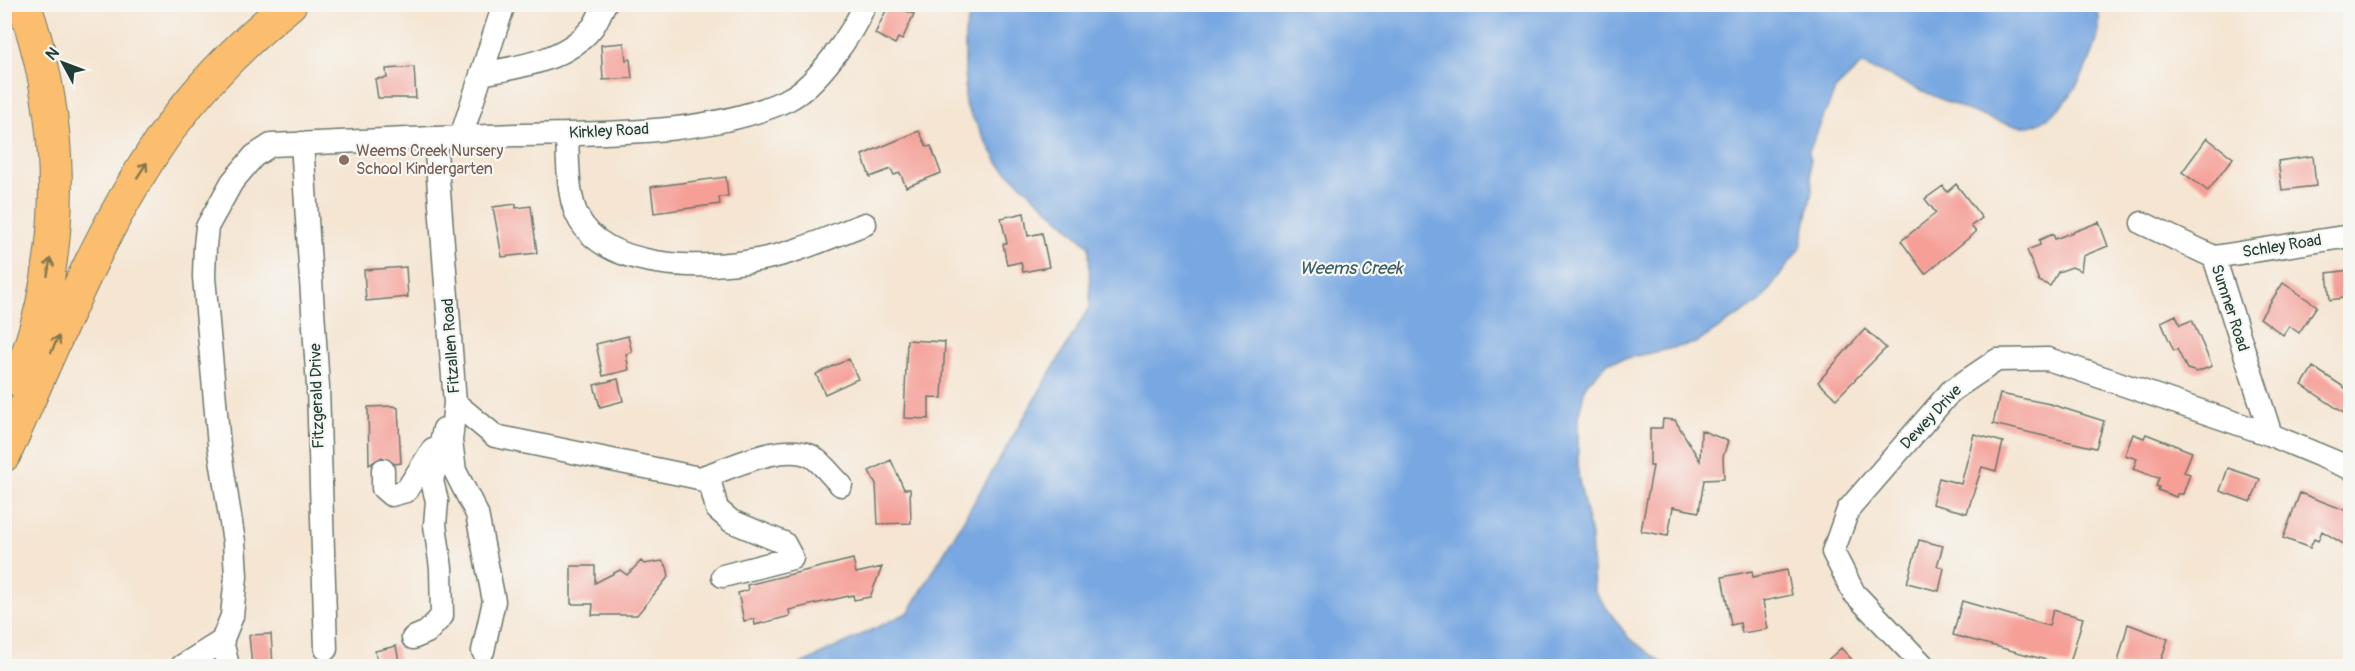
<svg xmlns="http://www.w3.org/2000/svg" width="2355" height="671" font-family="Pangolin,sans-serif">
  <rect width="100%" height="100%" fill="#f6f6f2"/>
  <filter id="ink" filterUnits="userSpaceOnUse"><feTurbulence type="fractalNoise" baseFrequency=".0167" numOctaves="2"/><feDisplacementMap in="SourceGraphic" scale="12" xChannelSelector="R" yChannelSelector="G"/><feConvolveMatrix kernelMatrix="1 2 1 2 8 2 1 2 1" color-interpolation-filters="sRGB"/></filter>
  <filter id="wash" filterUnits="userSpaceOnUse"><feTurbulence type="fractalNoise" baseFrequency=".008" numOctaves="4" result="noise"/><feDisplacementMap in="SourceGraphic" scale="24" xChannelSelector="R" yChannelSelector="G"/><feGaussianBlur stdDeviation="1.35" result="paint"/><feColorMatrix in="noise" values="0 0 0 0 0 0 0 0 0 0 0 0 0 0 0 0 0 1.4 0 .05"/><feComposite in="paint" operator="in"/></filter>
  <g filter="url(#wash)">
    <rect width="100%" height="100%" fill="#f5e5d2"/>
    <path fill="#78a7e1" stroke="#4c728a" stroke-width="1.5" d="M973,5l1123,-1c9,24 -2,48 -13,70 -10,20 -27,44 -50,51 -29,10 -136,-49 -172,-60l-26,25 -26,61 3,39 -11,57 -40,54 -65,42 -87,19 -23,22 -8,33v59l13,60 3,55 34,46 38,29h-869l112,-54 181,-306 -1,-60 -90,-82 -34,-60v-72z"/>
    <g id="blocks">
      <path fill="#f59f97" d="M889,4l25,10 -12,26 -4,-2 -3,6 -20,-10z
        M624,43l2,17 4,-1 2,19 -29,2 -2,-35z
        M414,67l2,31h-38l-3,-19 12,-1 -1,-9z
        M919,131l8,16 4,-1 10,27 -35,14 -6,-14 -6,2 -3,-6 -21,8 -8,-22z
        M2207,138l26,20 -25,33 -26,-19z
        M2313,156l3,30 -34,4 -4,-29z
        M726,177l2,19 -9,1 1,7 -66,9 -3,-26z
        M1956,184l26,34 -11,8 5,6 -51,42 -24,-33 35,-28 -11,-14 18,-13 4,6z
        M516,204v4l15,-2 6,47 -35,4 -9,-50z
        M1024,213l4,23 14,-3 7,34 -26,5 -2,-10 -14,3 -4,-21 4,-1 -6,-25z
        M2099,222l9,24 -25,10 -2,15 -9,-4 -14,5 -8,14 -11,-5 -12,-31 13,-5 -1,-5 14,-6 2,5z
        M406,267l2,30 -42,4 -2,-31z
        M2350,270v27l-20,3 -3,-27z
        M2283,283l34,23 -18,27 -10,-7 -6,9 -23,-17z
        M2176,315l4,10 12,-5 20,46 -15,6 -10,-3 -10,-20 -3,2 -13,-29z
        M1865,329l21,19 -50,51 -18,-17z
        M628,336l4,16 -6,2 3,16 -26,6 -7,-32z
        M907,340l38,2 -3,56 -13,-1v22l-25,-1z
        M849,359l9,20 -33,15 -9,-20z
        M2313,367l37,24v26l-48,-32z
        M618,379l5,22 -23,6 -6,-22z
        M2000,394l50,10 54,17 -8,27 -103,-24z
        M394,406l4,2 3,55 -6,1 -13,-7 -13,8 -1,-58z
        M1663,419l12,1 25,41 1,-31 27,11 -5,16 1,22 -20,1 -5,32 -26,-5 -5,29 -27,-5 12,-65h-3v-38h12z
        M1974,434l29,8 -7,29 -14,-4 -15,46 -35,-9 7,-26 22,6z
        M2133,434l11,4 2,-4 46,18 -8,20 6,2 -7,20h-6l-1,3 -18,-7 1,-3 -3,-1 3,-8 -26,-9 4,-10 -12,-4z
        M891,460l13,29h6l1,34 -33,1 -2,-40 -7,-13z
        M2228,468l32,11 -9,23 -31,-11z
        M2300,493l50,19v36l-28,-17 -4,10 -4,-2 -4,9 -27,-10z
        M1919,540l24,6 -6,20 7,2 -5,23 -32,-8z
        M853,559l3,14 26,-6 -12,30 -16,3 -1,-5 -64,15 1,6 -35,9 -1,-6 -10,2 -6,-28 10,-3 -1,-5z
        M641,561l3,3 18,-3 5,6 2,9 -32,39h-45l1,-11h-22v-38h24v17l25,-13 7,5z
        M1787,570l5,25 -29,6 5,28 -26,4 -2,-10 -9,2 -9,-48 30,-6 1,6z
        M1962,601l87,25 4,-16 30,8 -14,48 -116,-31z
        M2128,624l40,15 -9,27h-42z
        M271,634l2,32h-21l-3,-31z
        M396,646l4,20h-22l-3,-15z
        M1841,648l17,18h-37z"/>
    </g>
  </g>
  <g filter="url(#ink)">
    <use href="#blocks" fill-opacity="0" stroke="#6a786b" stroke-width="1.5"/>
    <g fill="none" stroke-linecap="round" stroke-linejoin="round">
      <defs>
        <path id="minor" d="M481,74c37,-7 84,-13 110,-45 6,-6 9,-17 14,-25
          M567,134c1,23 0,60 10,81 26,56 129,55 180,45 36,-6 73,-23 108,-36
          M461,137l43,-133
          M435,138l20,265 40,33 204,42 12,8 6,23 14,12 53,22 8,15 -69,18
          M302,143l16,244 8,262
          M2142,223l72,34 57,178
          M2214,257l136,-21
          M455,403l-4,38 4,30 22,43 17,87 -11,50
          M383,470v18l8,7 15,-4 27,-42
          M699,478c29,-8 82,-37 112,-22 11,6 21,21 30,29
          M413,638l14,-6 15,-16 -1,-48 -6,-43 2,-24 -5,-20 12,-52
          M182,666l40,-25
          M228,666l-6,-25 10,-25 4,-40 -2,-34 -15,-96 -15,-169 1,-31 2,-19 25,-45 22,-26 17,-11c82,-4 163,-7 245,-10 84,-2 197,1 273,-36 28,-14 64,-66 76,-95
          M1924,666l-70,-73 -21,-41 15,-42 103,-119 46,-31 51,-1 223,76 79,33"/>
        <path id="highway" d="M19,380c8,-24 17,-49 23,-74 23,-100 16,-205 -18,-302
          M4,455c51,-112 96,-231 168,-330 33,-45 75,-86 118,-121"/>
      </defs>
      <use href="#minor" stroke="#6a786b" stroke-width="25"/>
      <use href="#highway" stroke="#6a786b" stroke-width="35"/>
      <use href="#minor" stroke="#fff" stroke-width="22"/>
      <use href="#highway" stroke="#fbbd6e" stroke-width="33"/>
    </g>
    <defs><path id="oneway-shaft" d="M-6 0H5M1.5-3L5.5 0L1.5 3" fill="none" stroke-width="1.6" stroke-linecap="round" stroke-linejoin="round" transform="scale(1.5)"/></defs>
    <g stroke="#82774e">
      <use href="#oneway-shaft" transform="translate(142 170) rotate(-57)"/>
      <use href="#oneway-shaft" transform="translate(49 267) rotate(-80)"/>
      <use href="#oneway-shaft" transform="translate(55 344) rotate(-65)"/>
    </g>
  </g>
  <circle fill="#8d6e63" stroke="#f6f6f2" stroke-width="2" cx="344" cy="160" r="6"/>
  <g text-anchor="middle" dominant-baseline="central" stroke-width="4.5" stroke-linejoin="round" paint-order="stroke">
    <g font-size="16" fill="#1f3d34" stroke="#f6f6f2">
      <text transform="translate(609 131) rotate(-3)">Kirkley Road</text>
      <text transform="translate(2282 246) rotate(-9)">Schley Road</text>
      <text transform="translate(2230 308) rotate(72)">Sumner Road</text>
      <text transform="translate(451 346) rotate(-94)">Fitzallen Road</text>
      <text transform="translate(317 396) rotate(-92)">Fitzgerald Drive</text>
      <text transform="translate(1931 417) rotate(-47)">Dewey Drive</text>
    </g>
    <g font-size="16" fill="#785e54" stroke="#f6f6f2" text-anchor="start">
      <text x="356" y="151">Weems Creek Nursery<tspan x="356" dy="18">School Kindergarten</tspan></text>
    </g>
    <g font-size="18" font-style="italic" fill="#3a5d68" stroke="#f6f6f2">
      <text x="1351" y="268">Weems Creek</text>
    </g>
  </g>
  <rect width="2355" height="671" fill="none" stroke="#f6f6f2" stroke-width="24"/>
  <g transform="translate(63 63) rotate(311)" stroke="#f6f6f2" stroke-width="4.5" paint-order="stroke">
  <path d="M0-4.5L10 22L0 15L-10 22Z" fill="#1f3d34"/>
  <text y="-9" font-size="16" font-weight="bold" text-anchor="middle" fill="#1f3d34">N</text>
  </g>
</svg>
